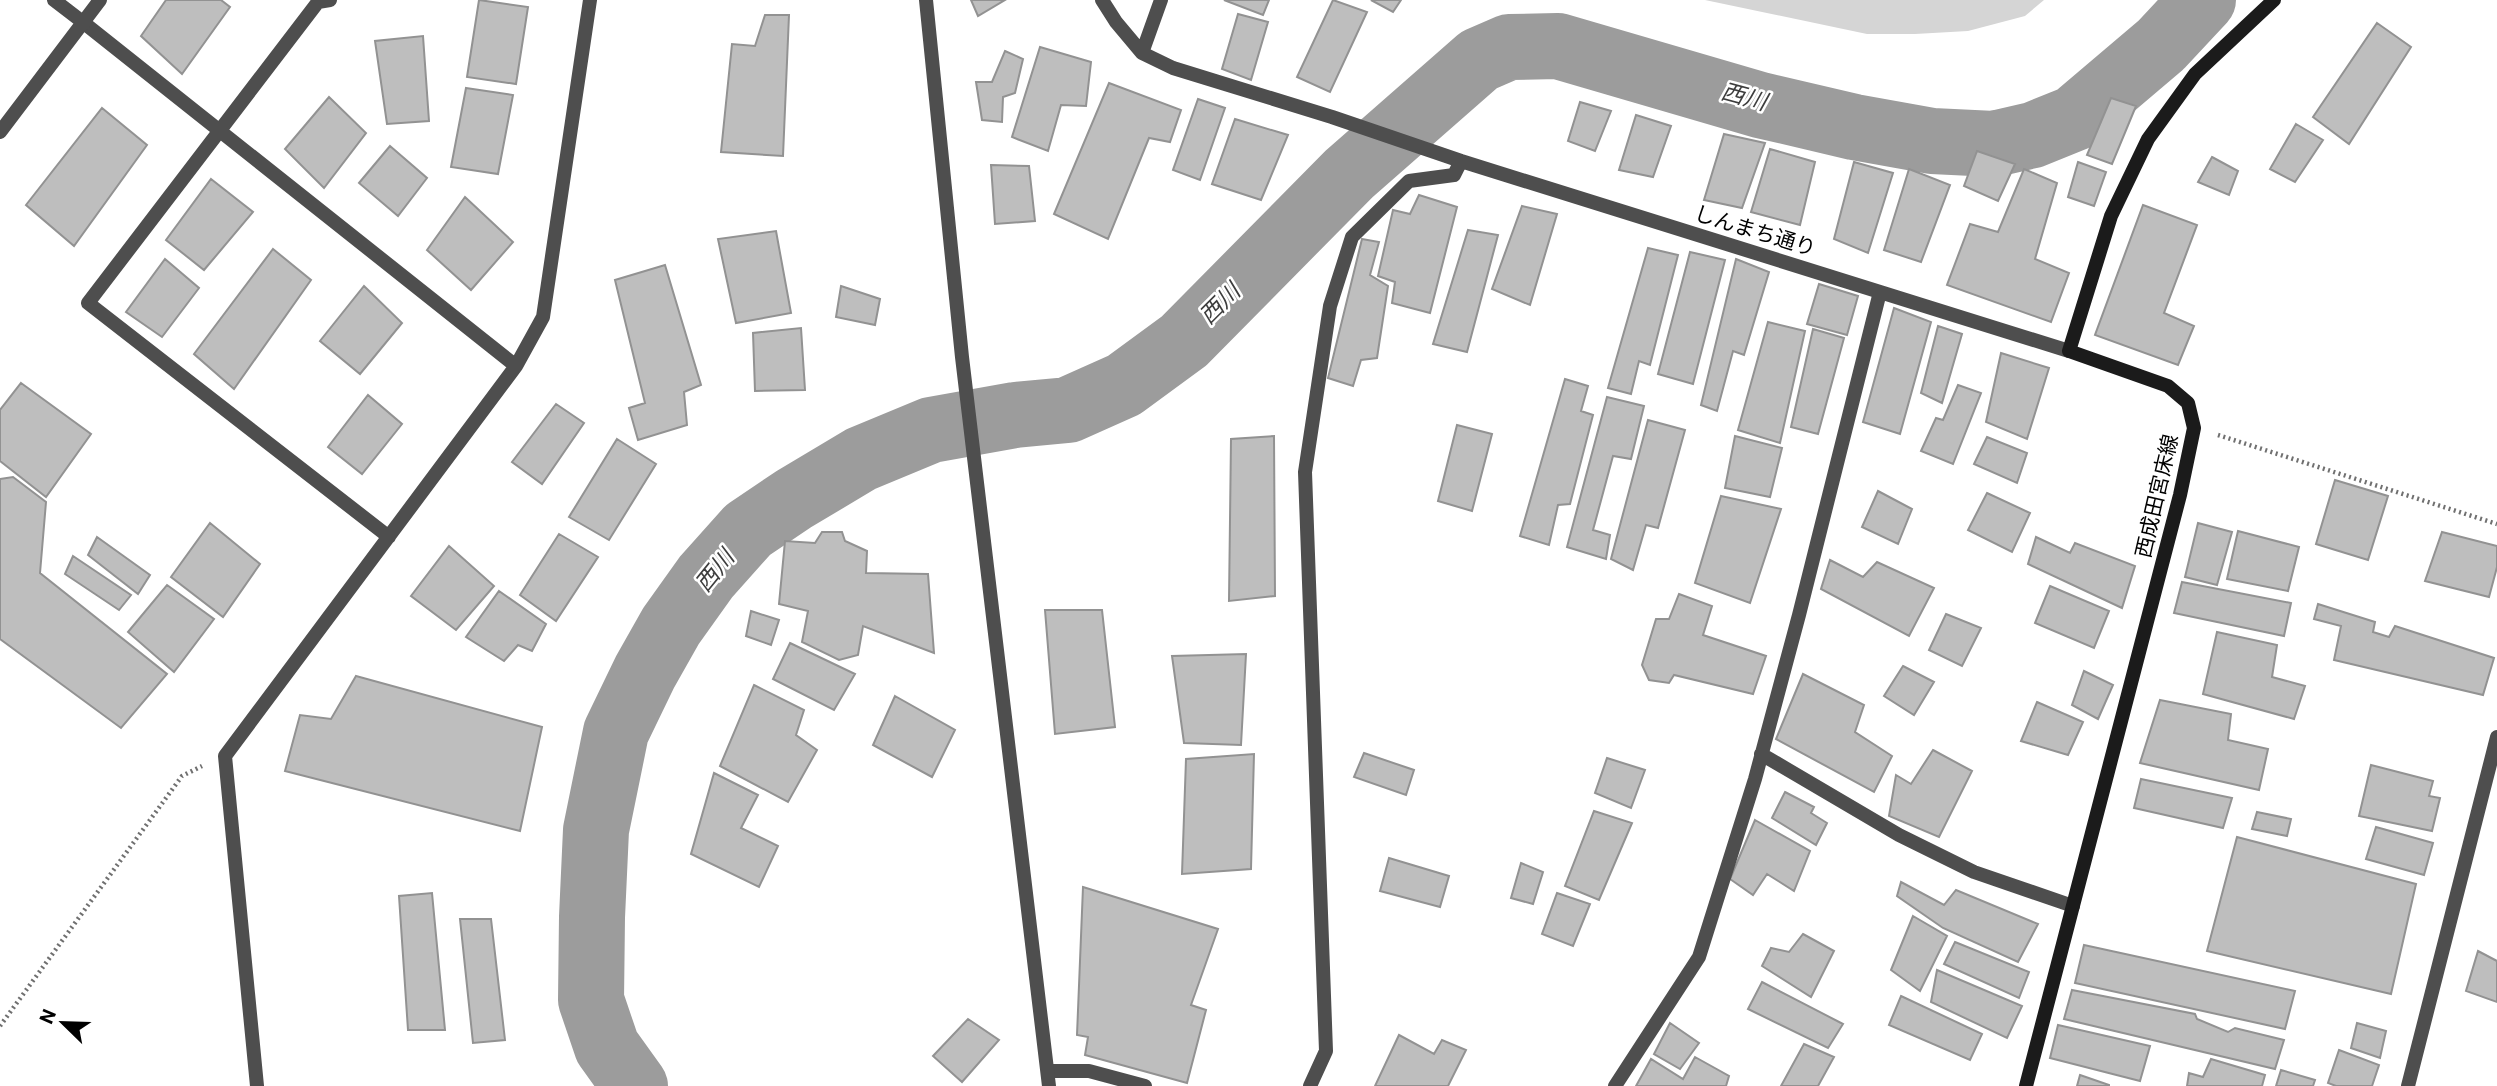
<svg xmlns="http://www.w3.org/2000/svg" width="2497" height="1086" font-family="Roboto,'Noto Sans JP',sans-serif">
  <rect width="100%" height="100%" fill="#fff"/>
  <path fill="#d5d5d5" d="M1705,0h339l-19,16 -57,15 -53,3h-48z"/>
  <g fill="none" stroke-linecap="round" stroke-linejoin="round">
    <path stroke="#9c9c9c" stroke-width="66" d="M635,1086l-28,-39 -16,-47 1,-83 4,-87 20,-98 29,-60 26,-46 35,-49 42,-47 46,-31 67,-40 70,-29 84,-15 53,-5 56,-25 60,-44 165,-167 130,-114 30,-13 49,-1 202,59 94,22 78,14 62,3 39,-9 42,-17 86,-73 42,-45"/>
  </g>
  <path fill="#bebebe" stroke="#929292" stroke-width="2" d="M166,0h55l9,7 -48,67 -41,-38z
    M479,0l49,7 -12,77 -49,-7z
    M971,0h34l-27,16z
    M1224,0h45l-6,15z
    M1333,0l34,12 -37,80 -33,-15z
    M1371,0h30l-8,12z
    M1238,14l30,8 -17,58 -29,-11z
    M765,15h24l-6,141 -62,-4 11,-108 23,2z
    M2377,23l34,24 -62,97 -36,-27z
    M423,36l6,85 -42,3 -12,-83z
    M1040,47l51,15 -5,44 -25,-1 -13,46 -36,-14z
    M1005,51l18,8 -8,34 -12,4 -1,25 -20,-2 -6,-38h16z
    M1109,83l72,27 -11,32 -21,-4 -41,101 -54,-25z
    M466,88l47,7 -15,79 -47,-7z
    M329,97l37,36 -42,55 -39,-39z
    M2111,98l25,8 -24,58 -25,-9z
    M1198,99l27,9 -25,72 -27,-10z
    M1580,102l31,9 -16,40 -27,-10z
    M102,108l45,37 -73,101 -48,-41z
    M1636,115l35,11 -18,51 -34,-7z
    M1235,119l53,16 -27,65 -49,-16z
    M2296,124l27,16 -28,42 -25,-13z
    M1724,134l41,9 -23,65 -38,-8z
    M390,146l37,32 -29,38 -39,-33z
    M1770,149l45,13 -15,63 -49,-13z
    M1977,151l38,13 -17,37 -34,-15z
    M2212,157l26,14 -9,24 -31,-13z
    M1854,162l39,11 -25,80 -34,-14z
    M2078,162l28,10 -12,34 -26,-9z
    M991,165l38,1 6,55 -40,3z
    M1909,169l41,16 -29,77 -37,-12z
    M2024,169l33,14 -22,76 34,14 -18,49 -104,-37 23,-61 28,8z
    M211,179l42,33 -49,58 -38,-30z
    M1419,195l38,12 -27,106 -38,-10 3,-21 -17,-6 15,-66 17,4z
    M465,197l48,45 -42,48 -44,-40z
    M2143,205l54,20 -33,88 30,13 -16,39 -83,-30z
    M1522,206l35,8 -27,91 -38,-16z
    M1468,230l30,5 -31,117 -34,-8z
    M776,231l15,82 -55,10 -18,-84z
    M1362,239l17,3 -9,33 18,11 -11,72 -16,2 -8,26 -25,-8z
    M1648,248l30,7 -28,110 -11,-4 -8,33 -23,-6z
    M273,249l38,31 -77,109 -40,-35z
    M1690,252l35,8 -32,124 -35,-10z
    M165,259l34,29 -37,49 -36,-25z
    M1736,259l33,13 -25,83 -11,-4 -16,60 -16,-6z
    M665,265l36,120 -17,7 3,33 -49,15 -9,-32 16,-5 -30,-123z
    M1819,284l39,12 -11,39 -40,-11z
    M364,286l38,37 -42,51 -40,-33z
    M841,286l39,13 -5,26 -39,-8z
    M1894,308l37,14 -31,112 -37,-12z
    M1768,322l37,9 -25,112 -42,-13z
    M1938,326l24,8 -20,69 -21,-10z
    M801,328l4,62 -50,1 -2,-58z
    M1813,329l31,9 -26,96 -27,-7z
    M2001,353l48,15 -22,71 -41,-17z
    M1565,379l23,7 -7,25 12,4 -23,89 -12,1 -9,40 -29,-9z
    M21,383l70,51 -45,63 -46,-36v-51z
    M1958,385l23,8 -28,71 -32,-13 15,-33 7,2z
    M368,395l34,29 -40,50 -34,-27z
    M1607,397l37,9 -13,53 -18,-3 -20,74 17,5 -4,24 -39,-12z
    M556,404l28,19 -42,61 -30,-22z
    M1648,420l37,10 -27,98 -12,-3 -13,45 -22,-11z
    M1457,425l35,9 -20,77 -34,-10z
    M1274,436l1,160 -46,5 2,-162z
    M1735,436l47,12 -12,49 -45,-9z
    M1987,437l40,16 -10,30 -43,-19z
    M617,439l39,25 -47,76 -40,-23z
    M13,477l33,25 -6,71 127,101 -46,54 -121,-89v-160z
    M2335,480l53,16 -20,64 -52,-16z
    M1878,491l34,18 -14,35 -36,-17z
    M1987,493l43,20 -18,39 -44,-22z
    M1721,496l60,13 -31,94 -55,-20z
    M210,523l50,41 -37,53 -52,-40z
    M2198,523l34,9 -15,53 -32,-8z
    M2238,531l61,16 -11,44 -61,-12z
    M822,532h20l3,9 22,10 -1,22 62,1 6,79 -71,-27 -5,29 -19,5 -37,-18 6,-31 -29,-7 6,-63 30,2z
    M2442,532l55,14v21l-8,30 -64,-16z
    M559,534l39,23 -42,64 -36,-26z
    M97,537l53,38 -12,19 -50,-39z
    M2036,537l34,16 5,-10 60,23 -13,42 -94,-44z
    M449,546l45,40 -38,44 -45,-34z
    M73,556l58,39 -12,15 -54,-36z
    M1830,560l33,17 14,-15 57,26 -25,48 -88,-47z
    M2182,582l109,21 -7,33 -110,-23z
    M167,585l47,34 -40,53 -46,-40z
    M2050,586l59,25 -15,37 -59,-25z
    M499,591l47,33 -14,27 -14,-6 -14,16 -38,-24z
    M1679,594l33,12 -9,29 63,21 -13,38 -79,-19 -5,8 -20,-3 -7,-15 14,-46h13z
    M2318,604l57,18 -2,10 16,5 6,-11 99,32 -11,37 -149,-35 7,-34 -27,-7z
    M1045,610h57l13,117 -60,7z
    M751,611l28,9 -8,25 -25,-9z
    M1946,614l35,14 -19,38 -33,-16z
    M2217,632l60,13 -5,32 33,9 -11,33 -91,-25z
    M790,643l65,31 -21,36 -61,-31z
    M1246,654l-5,91 -57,-2 -12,-87z
    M1903,666l31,16 -20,33 -30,-19z
    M2084,671l29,14 -15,34 -26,-14z
    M1803,674l61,31 -9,27 37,24 -18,36 -98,-53z
    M356,676l186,51 -22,104 -235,-60 15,-56 31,4z
    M754,685l50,25 -8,25 21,15 -29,52 -68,-36z
    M895,696l60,34 -23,47 -59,-32z
    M2160,700l71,14 -3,26 40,9 -9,41 -119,-27z
    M2037,702l46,20 -15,33 -47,-14z
    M1933,750l39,21 -33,66 -50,-21 7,-41 15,9z
    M1364,753l50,17 -8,25 -52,-18z
    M1254,754l-3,115 -69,5 4,-115z
    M1607,758l38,12 -14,38 -36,-15z
    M2371,765l62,16 -4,15 11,2 -8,33 -73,-15z
    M714,773l44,22 -17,33 37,18 -19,41 -68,-33z
    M2141,779l91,19 -9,30 -89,-20z
    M1785,792l29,15 -3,6 16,10 -11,22 -44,-27z
    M1594,811l38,12 -33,77 -34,-14z
    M2257,812l34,7 -4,17 -35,-7z
    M1755,820l55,31 -16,40 -27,-17 -14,21 -23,-16z
    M2376,827l57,16 -9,32 -58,-16z
    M2237,837l179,47 -25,110 -184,-43z
    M1389,858l60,18 -9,31 -60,-16z
    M1521,863l22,9 -10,32 -22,-6z
    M1901,882l43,23 12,-15 82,34 -20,38 -75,-34 -46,-32z
    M1083,887l135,42 -27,76 15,5 -19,73 -102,-28 3,-18 -11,-2z
    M432,893l13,137h-37l-9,-134z
    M1557,893l33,11 -17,42 -31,-12z
    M1913,916l34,20 -27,55 -29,-21z
    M460,919h31l14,121 -32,3z
    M1803,934l31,17 -23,46 -49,-31 9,-18 18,4z
    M1955,942l74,30 -10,26 -75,-34z
    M2084,945l211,46 -10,38 -210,-46z
    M2478,951l19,10v41l-31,-11z
    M1937,970l85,36 -15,32 -76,-36z
    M1762,982l81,42 -15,24 -80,-39z
    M2072,990l123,24 2,5 31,13 7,-4 49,12 -9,29 -211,-50z
    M1901,996l81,38 -12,26 -81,-35z
    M968,1019l31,21 -37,42 -29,-26z
    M1670,1023l29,20 -19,26 -26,-15z
    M2357,1023l29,8 -6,27 -29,-10z
    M2058,1025l92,21 -10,35 -90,-23z
    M1399,1035l35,19 8,-14 24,10 -18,36h-73z
    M1804,1044l30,13 -16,29h-37z
    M2339,1050l40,15 -7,21h-36l-8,-3z
    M1695,1057l34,19 -3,10h-90l15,-27 32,20z
    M2211,1059l54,16 -3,11h-75l2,-13 14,4z
    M2281,1070l34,10 -2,6h-37z
    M2080,1075l29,10v1h-32z"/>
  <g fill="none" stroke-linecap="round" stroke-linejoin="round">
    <path stroke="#707070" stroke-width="4.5" stroke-dasharray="2 3.5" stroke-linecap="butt" d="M2218,435l279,89
      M0,1026l182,-250 20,-10"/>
    <path stroke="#4e4e4e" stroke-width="14" d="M330,0l-12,2 -230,301 301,234
      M1102,0l14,22 26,31 31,15 159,49 129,44 608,190
      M84,23l432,343 -291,390 32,330
      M1142,53l19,-53
      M516,366l27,-49 47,-317
      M1761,754l138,81 75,37 99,34
      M1048,1071h41l56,15
      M1310,1086l16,-35 -21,-579 25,-166 22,-69 57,-56 45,-6 7,-14
      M1615,1086l84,-129 56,-178 44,-164 81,-323
      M2408,1086l89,-349"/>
    <path stroke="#4e4e4e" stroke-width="14" d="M54,0l30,23
      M926,0l36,357 87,729
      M0,132l100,-132"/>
    <path stroke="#1b1b1b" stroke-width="14" d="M2026,1086l154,-591 14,-67 -6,-25 -20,-17 -99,-35 42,-135 37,-77 47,-65 79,-74"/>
  </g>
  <g text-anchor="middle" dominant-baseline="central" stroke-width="5" stroke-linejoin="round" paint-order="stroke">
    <g font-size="21" fill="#000" stroke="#fff">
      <text transform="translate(1755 231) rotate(17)">しんまち通り</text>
      <text transform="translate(2157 496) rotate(-77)">西成田宮床線</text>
    </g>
    <g font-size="23" font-style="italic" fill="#3d3d3d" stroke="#fff">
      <text transform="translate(1744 97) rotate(15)">西川</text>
      <text transform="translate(1220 304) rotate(-45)">西川</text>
      <text transform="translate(715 571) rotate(-51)">西川</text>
    </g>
  </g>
  <g transform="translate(63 1023) rotate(293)" stroke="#ffffff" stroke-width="5" paint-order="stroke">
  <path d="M0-5L12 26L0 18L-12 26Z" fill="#000000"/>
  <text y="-10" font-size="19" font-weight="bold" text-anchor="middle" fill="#000000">N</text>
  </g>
</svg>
